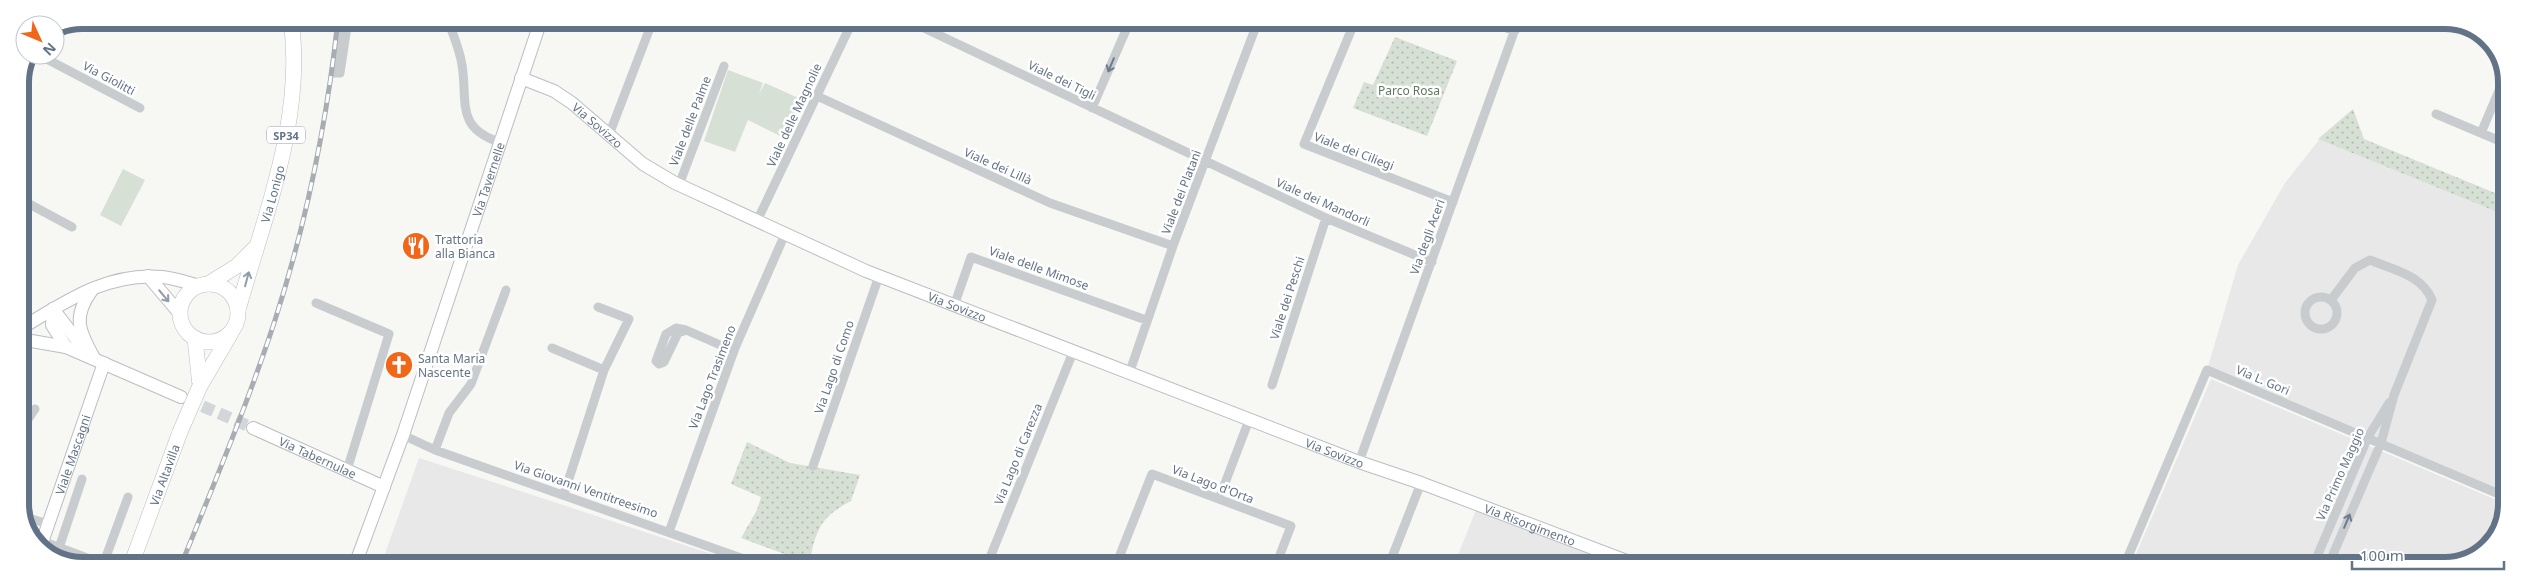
<svg xmlns="http://www.w3.org/2000/svg" width="2527" height="586" font-family="'Noto Sans',sans-serif">
  <defs>
    <pattern id="park-dots" width="8" height="8" patternUnits="userSpaceOnUse" patternTransform="scale(1.25)"><rect width="8" height="8" fill="#d7e0d4"/><path d="M2 2h.1M6 6h.1" fill="none" stroke="#b2bab2" stroke-width="1.8" stroke-linecap="round"/></pattern>
  </defs>
  <rect width="100%" height="100%" fill="#f7f7f4"/>
  <path fill="#e7e8e7" d="M2318,139l189,77 -1,278 -299,-124 31,-105 47,-82 34,-43z
    M2211,379l295,125v13l-23,36 -37,13h-315z
    M419,458l80,26 246,81h-364z
    M1476,510l149,56 -171,-1z"/>
  <path fill="url(#park-dots)" d="M1395,37l62,24 -30,75 -74,-28 11,-26 9,3z
    M2353,109l11,30 143,59v18l-189,-77z
    M747,442l43,21 70,12 -9,26c-32,17 -34,28 -42,62l-68,-25 16,-28 4,-13 -30,-13z"/>
  <path fill="#d7e0d4" d="M728,70l35,13 -4,11 6,-11 38,17 -19,38 -36,-18 -13,32 -31,-11z
    M123,169l22,11 -24,46 -21,-11z"/>
  <g fill="none" stroke-linecap="round" stroke-linejoin="round">
    <path stroke="#d2d6d9" stroke-width="12" stroke-dasharray="12 6" stroke-linecap="butt" d="M186,399l67,29"/>
    <defs>
      <g id="secondary">
        <path id="s1" d="M521,78l33,13 18,12 71,61 32,19 191,88 493,191 62,21 219,83"/>
        <path d="M148,276l33,39"/>
        <path d="M92,290c-20,27 -13,41 2,68"/>
        <path d="M53,309l-1,16 14,22 115,50"/>
        <path d="M53,309l30,39"/>
        <path d="M20,329c45,-27 87,-57 142,-52 13,1 26,6 38,9"/>
        <path d="M20,339l46,8"/>
        <path id="s2" d="M253,428l131,59"/>
        <path id="s3" d="M40,548l64,-185"/>
        <path id="s4" d="M355,565l48,-130 138,-415"/>
      </g>
      <g id="primary">
        <path d="M208,284l29,-18 18,-18"/>
        <circle cx="209" cy="313" r="29"/>
        <path id="s5" d="M238,310c26,-93 67,-192 53,-290"/>
        <path d="M195,338l5,48"/>
        <path d="M200,386l31,-53"/>
        <path id="s6" d="M131,565l49,-133"/>
      </g>
    </defs>
    <use href="#secondary" stroke="#babec4" stroke-width="14"/>
    <use href="#primary" stroke="#bbbec2" stroke-width="16"/>
    <path stroke="#c9cccf" stroke-width="9" d="M251,20l9,5
      M340,20l-6,53h6l8,-53
      M448,20c5,15 12,30 14,45 6,37 -7,62 37,77
      M907,20l419,198 106,44
      M1355,21l-51,123 149,58
      M1487,21l28,10
      M39,55l101,53
      M817,96l233,107 123,43
      M1092,108l38,-87
      M2436,114l71,30
      M2481,133l25,-59
      M609,135l44,-115
      M679,185l45,-119
      M20,199l52,28
      M757,221l96,-201
      M2305 313a16 16 0 1 1 32 0a16 16 0 1 1-32 0Z
      M316,303l73,31 -42,136
      M954,306l17,-49 175,63
      M686,330l-8,3 -14,29 -5,2 -3,-3 10,-27 10,-6 10,2 48,21
      M552,348l52,22
      M1129,374l44,-128 85,-225
      M1272,385l54,-167
      M20,431l15,-22
      M403,435l32,15 326,115
      M435,450l14,-37 22,-29 35,-94
      M1359,462l159,-441
      M813,466l66,-190
      M564,494l40,-124 25,-51 -31,-12
      M1219,499l30,-79
      M22,516l26,8
      M669,532l66,-184 50,-114
      M42,541l61,23
      M59,548l23,-69
      M103,565l25,-68
      M987,565l86,-213
      M1116,565l36,-91 139,52 -15,39
      M1389,565l32,-82
      M2124,566l83,-196 299,127
      M2313,566l55,-129 21,-34
      M2328,566l53,-123 13,-48 38,-95c-10,-25 -38,-30 -62,-40l-15,8 -24,32"/>
    <use href="#secondary" stroke="#fff" stroke-width="12"/>
    <use href="#primary" stroke="#fff" stroke-width="15"/>
    <defs>
      <path id="rail" d="M181,565c33,-81 67,-162 94,-245 31,-96 52,-199 63,-300"/>
    </defs>
    <use href="#rail" stroke="#a8adb3" stroke-width="5"/>
    <use href="#rail" stroke="#fff" stroke-width="3" stroke-dasharray="9" stroke-linecap="butt"/>
    <defs>
      <path id="primary-bridge" d="M180,432l20,-46"/>
    </defs>
    <use href="#primary-bridge" stroke="#bbbec2" stroke-width="16" stroke-linecap="butt"/>
    <use href="#primary-bridge" stroke="#fff" stroke-width="15"/>
  </g>
  <defs><path id="oneway-shaft" d="M-6 0H5M1.5-3L5.5 0L1.5 3" fill="none" stroke-width="1.6" stroke-linecap="round" stroke-linejoin="round" transform="scale(1.25)"/></defs>
  <g stroke="#6d7c8e">
    <use href="#oneway-shaft" transform="translate(1111 65) rotate(113)"/>
    <use href="#oneway-shaft" transform="translate(2347 521) rotate(-67)"/>
  </g>
  <g stroke="#929dab">
    <use href="#oneway-shaft" transform="translate(247 279) rotate(-75)"/>
    <use href="#oneway-shaft" transform="translate(164 296) rotate(50)"/>
  </g>
  <defs>
    <symbol id="restaurant-disc" viewBox="-11 -11 22 22"><circle r="9.5" fill="#f16719" stroke="#fff"/><path d="M-5-6h1v4h1v-4h1v4h1v-4h1v5L-1.5 .5V6h-2V.5L-5-1ZM5-6V6H3V1.5H1.5Q1.5-4 5-6Z" fill="#fff"/></symbol>
    <symbol id="church-disc" viewBox="-11 -11 22 22"><circle r="9.5" fill="#f16719" stroke="#fff"/><path d="M-1.2-6h2.4v3.5h3.3v2.4h-3.3V6h-2.4V-.1h-3.3v-2.4h3.3Z" fill="#fff"/></symbol>
  </defs>
  <g fill-rule="evenodd">
    <use href="#restaurant-disc" x="400" y="230" width="32" height="32"/>
    <use href="#church-disc" x="383" y="349" width="32" height="32"/>
  </g>
  <g text-anchor="middle" dominant-baseline="central" stroke-width="5" stroke-linejoin="round" paint-order="stroke">
    <rect fill="#fff" stroke="#929dab" stroke-width="1" x="267" y="126.5" width="38" height="17" rx="4"/>
    <g font-size="11" font-weight="bold" fill="#637387">
      <text x="286" y="135">SP34</text>
    </g>
    <g font-size="12" fill="#637387" stroke="#fff">
      <text transform="translate(109 78) rotate(28)">Via Giolitti</text>
      <text transform="translate(1062 80) rotate(26)">Viale dei Tigli</text>
      <text transform="translate(794 115) rotate(-65)">Viale delle Magnolie</text>
      <text transform="translate(690 121) rotate(-69)">Viale delle Palme</text>
      <text stroke="none"><textPath href="#s1" startOffset="91">Via Sovizzo</textPath></text>
      <text transform="translate(1354 151) rotate(21)">Viale dei Ciliegi</text>
      <text transform="translate(998 166) rotate(24)">Viale dei Lillà</text>
      <text stroke="none"><textPath href="#s4" startOffset="408">Via Tavernelle</textPath></text>
      <text transform="translate(1181 192) rotate(-69)">Viale dei Platani</text>
      <text stroke="none"><textPath href="#s5" startOffset="121">Via Lonigo</textPath></text>
      <text transform="translate(1323 202) rotate(24)">Viale dei Mandorli</text>
      <text transform="translate(1427 237) rotate(-70)">Via degli Aceri</text>
      <text transform="translate(1039 268) rotate(20)">Viale delle Mimose</text>
      <text transform="translate(1287 298) rotate(-72)">Viale dei Peschi</text>
      <text stroke="none"><textPath href="#s1" startOffset="496">Via Sovizzo</textPath></text>
      <text transform="translate(834 367) rotate(-71)">Via Lago di Como</text>
      <text transform="translate(712 377) rotate(-69)">Via Lago Trasimeno</text>
      <text transform="translate(2263 380) rotate(23)">Via L. Gori</text>
      <text stroke="none"><textPath href="#s1" startOffset="901">Via Sovizzo</textPath></text>
      <text transform="translate(1018 454) rotate(-68)">Via Lago di Carezza</text>
      <text stroke="none"><textPath href="#s3" startOffset="99">Viale Mascagni</textPath></text>
      <text stroke="none"><textPath href="#s2" startOffset="71">Via Tabernulae</textPath></text>
      <text transform="translate(2340 474) rotate(-66)">Via Primo Maggio</text>
      <text stroke="none"><textPath href="#s6" startOffset="96">Via Altavilla</textPath></text>
      <text transform="translate(1213 484) rotate(21)">Via Lago d'Orta</text>
      <text transform="translate(586 489) rotate(19)">Via Giovanni Ventitreesimo</text>
      <text stroke="none"><textPath href="#s1" startOffset="1109">Via Risorgimento</textPath></text>
    </g>
    <g font-size="12" fill="#61795f" stroke="#fff">
      <text x="1409" y="90">Parco Rosa</text>
    </g>
    <g font-size="12" fill="#637387" stroke="#fff" text-anchor="start">
      <text x="435" y="239">Trattoria<tspan x="435" dy="14">alla Bianca</tspan></text>
      <text x="418" y="358">Santa Maria<tspan x="418" dy="14">Nascente</tspan></text>
    </g>
  </g>
  <path d="M0 0H2527V586H0ZM82 29H2445A53 53 0 0 1 2498 82V504A53 53 0 0 1 2445 557H82A53 53 0 0 1 29 504V82A53 53 0 0 1 82 29Z" fill="#fff" fill-rule="evenodd"/>
  <path fill="none" stroke="#637387" stroke-width="6" d="M82 29H2445A53 53 0 0 1 2498 82V504A53 53 0 0 1 2445 557H82A53 53 0 0 1 29 504V82A53 53 0 0 1 82 29Z"/>
  <g transform="translate(40 40) rotate(134)"><circle r="24" fill="#ffffff" stroke="#c1c7cf"/>
  <path d="M0-4L9 19L0 12L-9 19Z" fill="#f16719"/>
  <text y="-8" font-size="14" font-weight="bold" text-anchor="middle" fill="#637387">N</text>
  </g>
  <path d="M2352 561v8h152v-8" fill="none" stroke="#637387" stroke-width="2.5"/>
  <text x="2360" y="561" font-size="15" fill="#637387" stroke="#ffffff" stroke-width="4" paint-order="stroke">100 m</text>
</svg>
